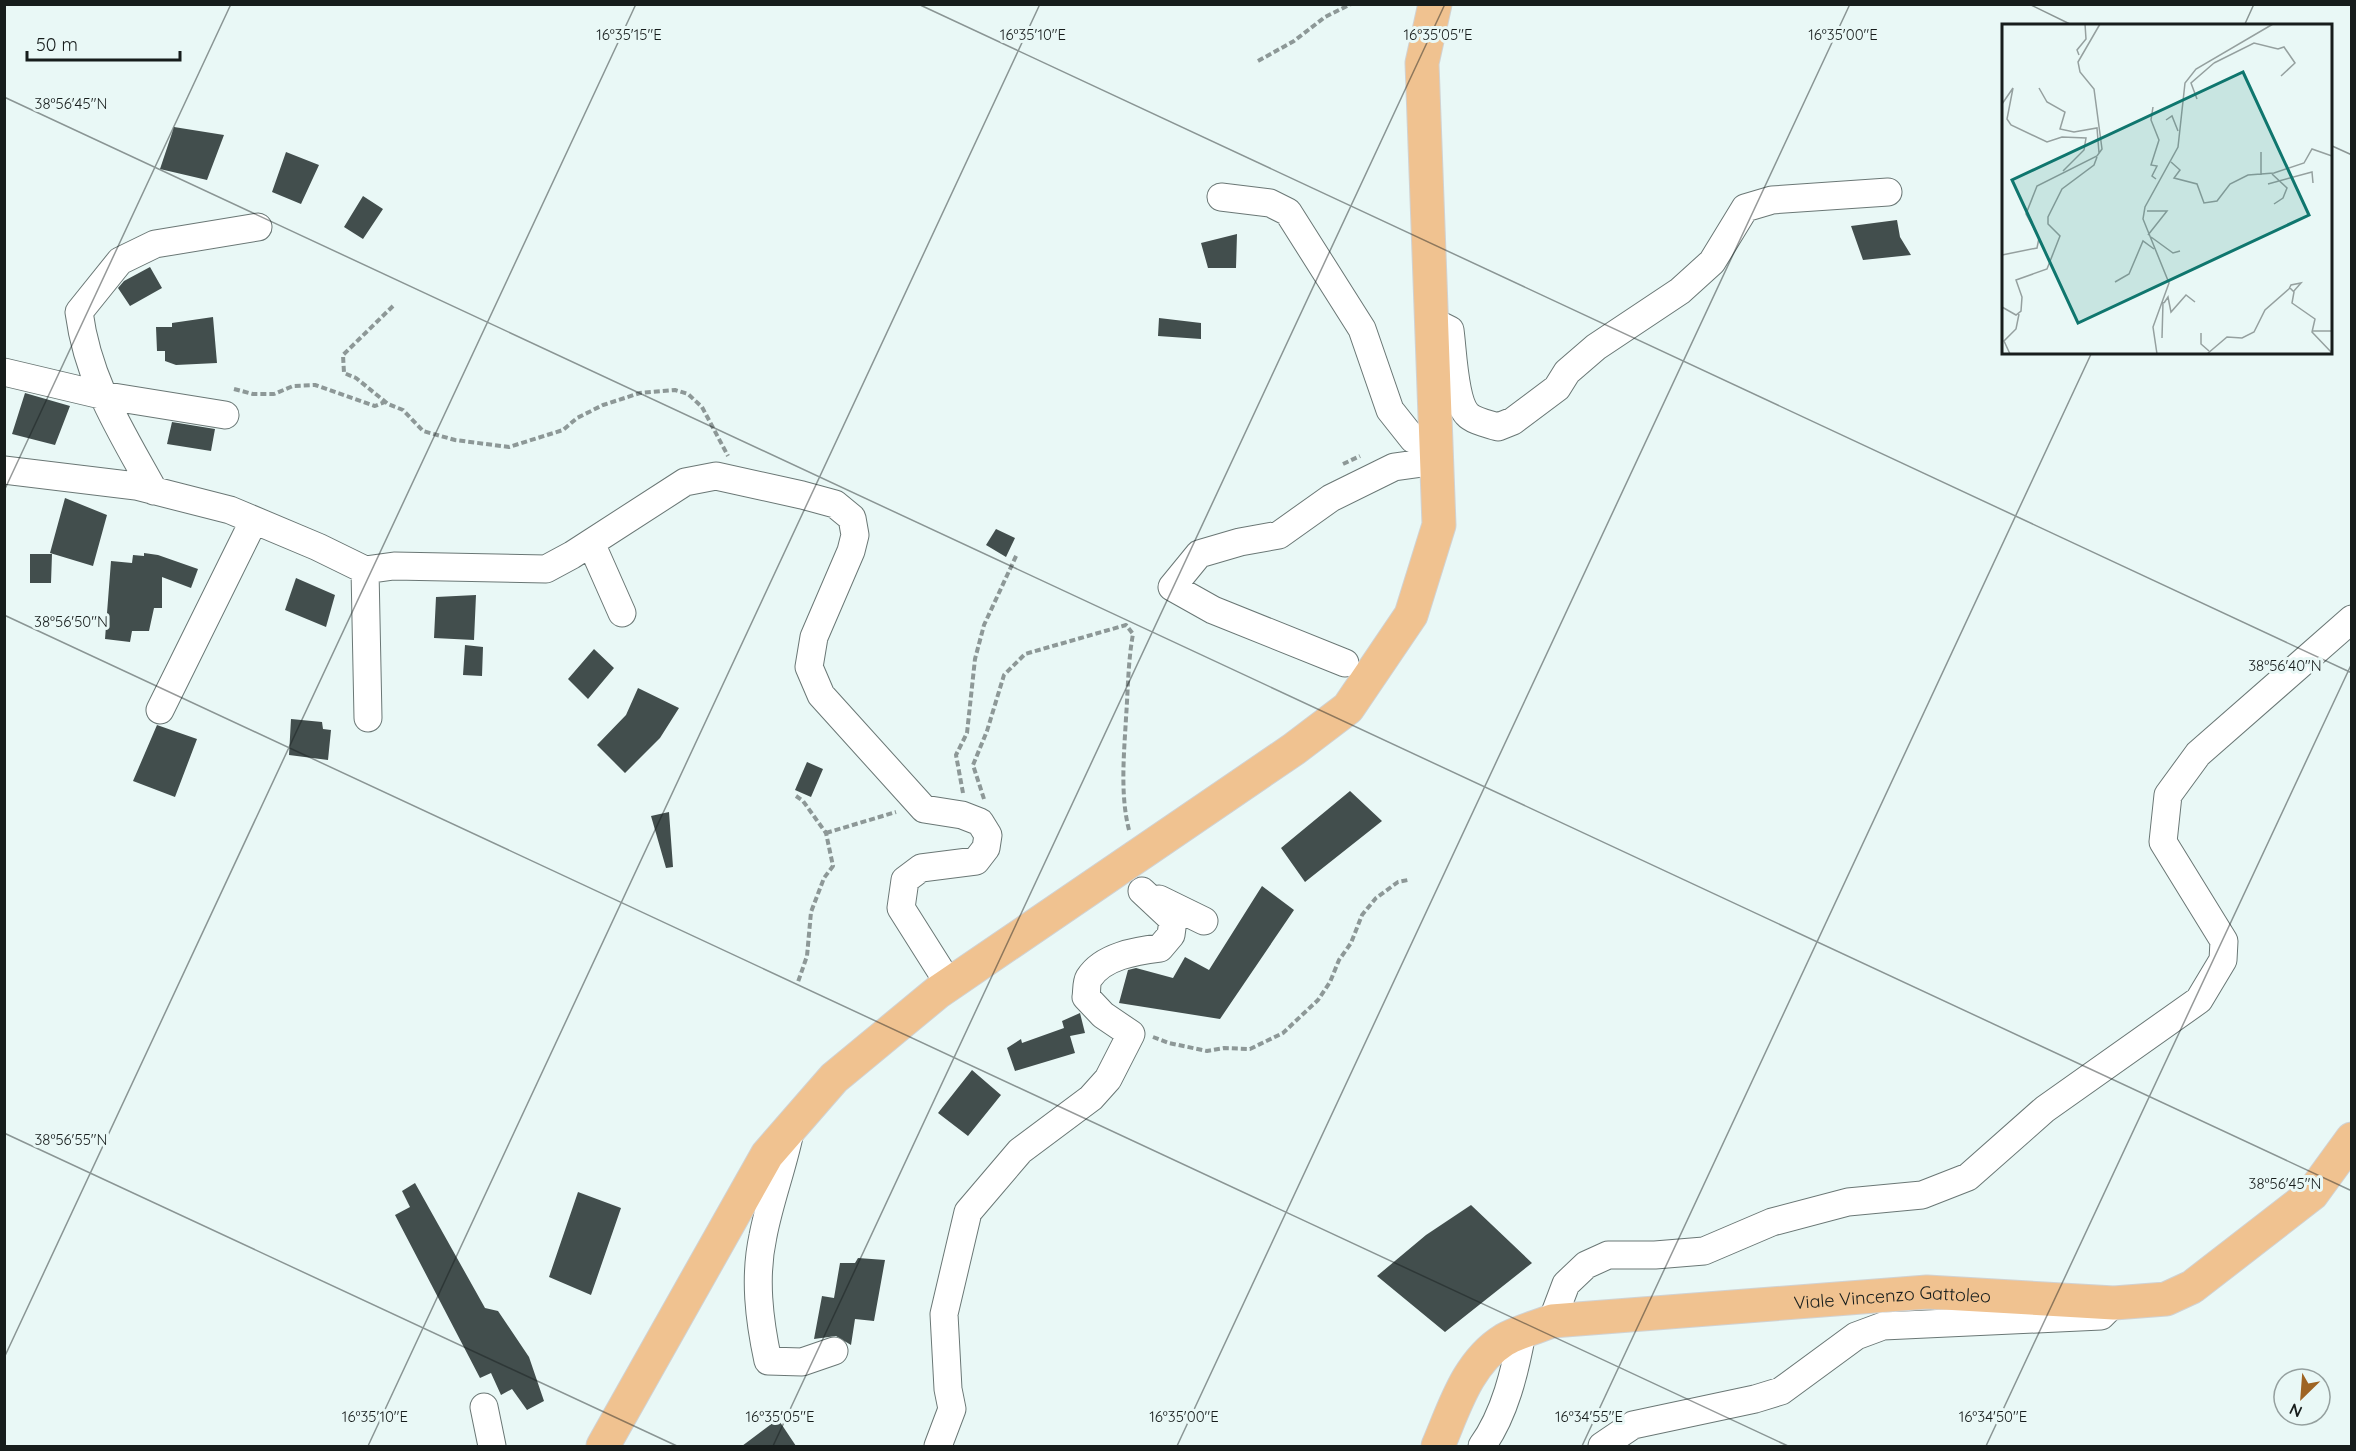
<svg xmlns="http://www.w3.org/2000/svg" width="2356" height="1451" font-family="Quicksand,sans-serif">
  <rect width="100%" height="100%" fill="#e9f8f6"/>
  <path fill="#424e4d" d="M174,127l50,8 -17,45 -47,-11z
    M286,152l33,13 -18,39 -29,-12z
    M363,196l20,13 -20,30 -19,-12z
    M1897,220l3,17 11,18 -48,5 -12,-34z
    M1237,234l-1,34h-28l-7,-25z
    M150,267l12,21 -32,18 -12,-18 6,-7z
    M213,317l4,46 -41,2 -11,-4v-10h-8l-1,-24h16v-4z
    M1159,318l42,5v16l-43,-3z
    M25,393l45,13 -15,39 -43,-11z
    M172,422l43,7 -4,22 -44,-7z
    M65,498l42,17 -14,51 -43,-13z
    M996,529l19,9 -9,19 -20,-12z
    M144,553l14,2 40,14 -7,19 -29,-11v31h-8l-5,23h-17l-2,11 -25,-3 6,-78 21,2 1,-8 11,1z
    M30,554h22l-1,29h-21z
    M296,578l39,17 -9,32 -41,-17z
    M476,595l-2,45 -40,-2 2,-41z
    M465,645l18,2 -1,29 -19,-1z
    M594,649l20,19 -26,31 -20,-20z
    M638,688l41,20 -19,30 -35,35 -28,-28 29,-30z
    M291,719l31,3 1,7 8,1 -3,30 -39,-5z
    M157,725l40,14 -22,58 -42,-16z
    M807,762l16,7 -12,28 -16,-7z
    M1350,791l32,30 -77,61 -24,-34z
    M669,812l4,55 -7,1 -15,-52z
    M1262,886l32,24 -74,109 -101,-16 9,-33 8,-2 37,10 12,-21 24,13z
    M1080,1013l5,20 -15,3 5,17 -60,18 -8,-23 14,-9 1,4 42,-15 -2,-7z
    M972,1070l29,25 -33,41 -30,-23z
    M415,1183l70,125 13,3 31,46 15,44 -17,9 -15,-21 -11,6 -10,-22 -11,5 -85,-163 15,-8 -8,-16z
    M578,1192l43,16 -30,87 -42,-18z
    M1471,1205l61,58 -87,69 -68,-56 49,-41z
    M858,1258l27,2 -11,61 -19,-2 -4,26 -15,-9 -22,3 8,-43 12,2 6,-35h15z
    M778,1419l18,27h-54z"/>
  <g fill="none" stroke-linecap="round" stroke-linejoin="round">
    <defs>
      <path id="minor" d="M1221,197l49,6 18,9 74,117 28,81 23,29
        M1432,321l18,9c3,21 4,70 17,84 6,7 22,10 31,13l15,-6 44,-33 10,-16 29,-25 84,-56 32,-29 33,-54 27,-8 116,-8
        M4,372l97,23 124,20
        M4,470l132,16 94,24 88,37 47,23 29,-4 152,3 26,-14 113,-73 31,-6 86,19 33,9 17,14 3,17 -4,16 -37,86 -5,30 12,28 103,114 38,6 18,7 8,13 -2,13 -10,13 -55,7 -16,12 -4,28 48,76
        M154,491c-33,-60 -66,-110 -75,-179l41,-51 35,-17 103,-17
        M591,543l31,70
        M365,570l3,148
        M1345,663l-132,-53 -41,-23 27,-33 41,-12 39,-7 52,-37 63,-31 43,-6
        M160,710l94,-190
        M1159,899l45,22
        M791,1127c-7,37 -21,72 -28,109 -9,41 -4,83 5,125l34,1 32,-11
        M1552,1321l14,-37 20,-19 22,-10h47l49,-4 68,-29 76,-20 74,-7 46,-18 77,-68 154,-109 24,-40 1,-19 -61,-99 5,-47 30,-41 154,-135
        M484,1407l8,39
        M938,1446l14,-37 -4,-20 -4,-75 24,-102 52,-61 71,-53 17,-19 23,-45 -28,-19 -17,-18c1,-5 0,-14 3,-19 14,-22 47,-27 71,-30l11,-13 2,-15 -31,-29
        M1482,1446c23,-32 33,-75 40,-113
        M1602,1446l31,-21 122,-26 26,-8 75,-55 27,-10 218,-10 10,-10"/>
      <g id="major">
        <path d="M603,1446l164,-291 67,-77 104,-86 356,-243 54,-41 63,-93 28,-90 -17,-462 13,-59"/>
        <path id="s1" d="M1438,1446c16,-37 29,-83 66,-106 14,-8 33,-13 48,-19l375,-29 187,11 52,-4 26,-12 120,-93 40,-55"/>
      </g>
    </defs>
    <use href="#minor" stroke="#6a7775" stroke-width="29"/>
    <use href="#major" stroke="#d1d2d2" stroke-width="35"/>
    <path stroke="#8d9897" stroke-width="4" stroke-dasharray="6 3" stroke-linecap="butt" d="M1258,61l36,-20 31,-24 26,-13
      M393,306l-50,49 1,18 12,5 32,26 15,6 20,21 32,9 54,7 54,-17 14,-12 26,-13 37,-12 35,-3 13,4 14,13 26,49
      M234,389l19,5h21l19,-8 22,-1 60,21 10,-4
      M1343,464l17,-8
      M963,793l-7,-38 11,-22 8,-74 9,-34 33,-71
      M796,796l7,5 23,32 7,33 -9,12 -13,34 -4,44 -9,26
      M984,799l-11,-34 14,-34 17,-56 21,-21 101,-29 7,9c-5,27 -5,56 -7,84 -2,36 -6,77 3,112
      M826,833l70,-21
      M1153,1037l16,6 38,8 17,-3 26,1 33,-16 35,-33 12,-18 9,-22 12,-17 11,-28 14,-17 22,-16 10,-2"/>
    <use href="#minor" stroke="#fff" stroke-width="27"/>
    <use href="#major" stroke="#f0c290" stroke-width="33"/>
  </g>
  <path fill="none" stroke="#171d1c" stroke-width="1.5" stroke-opacity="0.45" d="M918,4l1434,669M2029,4l45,22M2244,26l10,-22M4,97l2348,1094M2330,145l22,10M4,491l227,-487M4,615l1784,831M4,1133l673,313M4,1358l632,-1354M368,1446l672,-1442M773,1446l672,-1442M1177,1446l673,-1442M1582,1446l510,-1094M1986,1446l366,-783"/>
  <g text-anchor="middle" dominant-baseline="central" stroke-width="6" stroke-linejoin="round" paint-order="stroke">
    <g font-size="18" fill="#171d1c" stroke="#e9f8f6">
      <text stroke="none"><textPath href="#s1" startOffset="520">Viale Vincenzo Gattoleo</textPath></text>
    </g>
  </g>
  <g transform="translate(2002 24)">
    <rect width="330" height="330" fill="#e9f8f6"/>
    <path fill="none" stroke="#95a09f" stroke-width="1.5" d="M77,31l-2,-5 9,-11 -1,-15M212,39l40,-20 24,6 6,-2 11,16 -14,13M37,64l8,14 18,10 -5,17 14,3 23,-4 2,25M195,75l-6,-16 23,-20M0,80l11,-16 -6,31 4,6 36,17 15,-5 24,1 -2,12 -21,21M151,83l-2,13 8,20 -8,25 6,1 -5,10 4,3M164,96l6,-4 6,15M169,138l9,8 -6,8 23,6 7,19 13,-2 13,-17 18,-9 26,-2 30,-10 8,-14 20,7M270,150l15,14 -4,10 -9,6M259,151v-23M266,160l44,-12 1,11M145,187h20l-19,24M149,213l22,16 7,-2M0,231l35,-7 2,-10 -13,-24 11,-28 60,-30 5,-7 -8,-60 -14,-17 -2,-10 22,-38M113,258l14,-8 14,-33 11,8M287,265l2,-4 10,-2 -8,9M162,279l4,-6 3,15 15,-17 9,7M0,283l14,8 5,-4 1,-14 -6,-17 31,-11 13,-33 -12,-12v-7l14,-28 32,-24 3,-8M310,307h20M199,309v11l8,7M160,314l1,-36M8,330l-6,-13 12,-12 3,-15M155,330l-4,-27 16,-44 -26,-64 2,-12 33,-60 7,-64 11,-14 77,-45M205,330l20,-17 15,1 12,-6 11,-22 25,-22 4,4 -2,11 23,16 -3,13 20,21"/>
    <path fill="#0f766e" fill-opacity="0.15" stroke="#0f766e" stroke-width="3" d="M241,48l66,143 -231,108 -66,-143z"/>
    <rect width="330" height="330" fill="none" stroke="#171d1c" stroke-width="3"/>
  </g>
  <g font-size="15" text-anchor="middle" fill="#171d1c" stroke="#e9f8f6" stroke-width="6" stroke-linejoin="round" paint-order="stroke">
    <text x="629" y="40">16°35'15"E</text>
    <text x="1033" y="40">16°35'10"E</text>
    <text x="1438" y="40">16°35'05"E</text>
    <text x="1843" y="40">16°35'00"E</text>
    <text x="71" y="109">38°56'45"N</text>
    <text x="71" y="627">38°56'50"N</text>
    <text x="2285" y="671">38°56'40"N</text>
    <text x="71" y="1145">38°56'55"N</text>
    <text x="2285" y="1189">38°56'45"N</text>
    <text x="375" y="1422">16°35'10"E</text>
    <text x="780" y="1422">16°35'05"E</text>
    <text x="1184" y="1422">16°35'00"E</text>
    <text x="1589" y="1422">16°34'55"E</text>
    <text x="1993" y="1422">16°34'50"E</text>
  </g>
  <rect width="2356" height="1451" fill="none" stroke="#171d1c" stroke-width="12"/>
  <g transform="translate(2302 1397) rotate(205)"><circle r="28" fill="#e9f8f6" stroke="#95a09f" stroke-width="1.5"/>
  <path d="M0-4.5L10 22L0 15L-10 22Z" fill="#9e6423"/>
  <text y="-9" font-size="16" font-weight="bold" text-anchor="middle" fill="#171d1c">N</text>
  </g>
  <path d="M27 51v9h153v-9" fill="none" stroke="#171d1c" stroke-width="3"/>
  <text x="36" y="51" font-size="18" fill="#171d1c" stroke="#e9f8f6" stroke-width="4.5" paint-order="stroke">50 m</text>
</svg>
